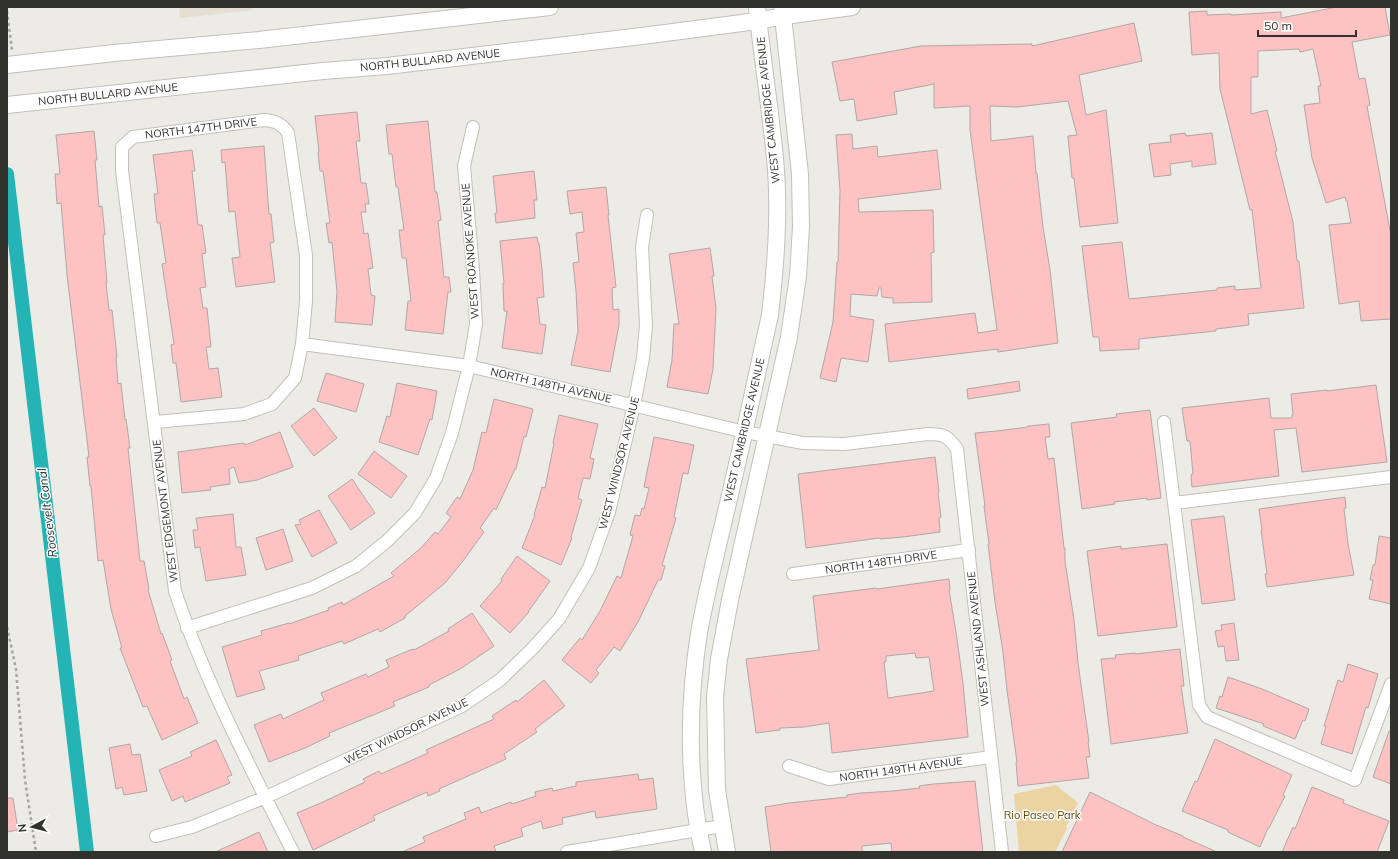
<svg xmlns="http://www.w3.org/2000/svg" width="1398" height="859" font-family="Mulish,sans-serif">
  <rect width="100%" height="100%" fill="#edebe5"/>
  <path fill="#e4ded3" d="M179,7h73v3l-72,8z"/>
  <path fill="#ebd4a2" d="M1056,785l22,18 -12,24 1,1 -12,24h-36l-5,-58z"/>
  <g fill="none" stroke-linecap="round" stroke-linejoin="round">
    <path stroke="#25b4b5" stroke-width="14" d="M7,174l80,678"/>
  </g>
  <path fill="#fdc2c1" stroke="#afa8a7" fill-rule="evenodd" d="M1337,7h48l5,28 -38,7 7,37 6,-1 5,27 -3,1 24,130v83l-30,2 -2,-20 -20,3 -10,-79 22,-2 -4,-22h-1l-1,-4 -19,6 -14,-45 -8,-53 16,-2 -2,-17h3l-8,-37 -13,3 -1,-3 -41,2v26h-7v37l16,-4 10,41h-2l18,71 4,39h2l5,47 -56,6 1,11 -33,4v2l-77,8v10l-39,2 -1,-14h-6l-11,-91 40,-4 7,57 88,-9v-2l18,-2v4l26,-2 -9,-79 -2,1 -30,-121 -1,-36 -27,2 -3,-43 18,-1v4l24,-1v1l50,-3v6z
    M1134,23l8,38 -63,14 7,40 20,-5 12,113 -38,4 -6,-49h-2l-4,-42 9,-1 -9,-34 -51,6 -27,-1 1,35 42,-5 3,37h1l6,54 7,43 8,73 -60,9v-3l-109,13 -4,-38 90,-11 3,20 19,-3 -27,-200v-24l-36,2v-24l-40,8 3,22 -40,7 -3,-22 -14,2 -8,-39 89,-16 111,-2v2z
    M357,112l3,29h-4l5,42h5l3,21h-4l1,8h-5l3,22 4,-1 5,35 -5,1 3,26 4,1 -3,29 -37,-3 2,-30 -5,-50 -3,1 -3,-20h4l-7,-52h-3l-2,-19h1l-4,-36z
    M428,121l7,71h2l4,28 -3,1 6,56h5l2,15h-3l-5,42 -38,-4 3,-29h3l-5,-43h-4l-3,-28h5l-6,-43h-2l-4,-33h-3l-3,-29z
    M94,131l3,29h-2l4,47 3,-1 3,29h-2l4,48h-1l3,27h3l5,47h-1l2,27 3,-1 4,37 1,-1 4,29h-2l12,113h4l5,28 -1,1 13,44 1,-1 10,27 -2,1 14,38 3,-2 11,26 -36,17 -15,-34 -4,1 -23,-59h2l-11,-39 -8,-49 -5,1 -7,-75h-1l-3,-29h2l-22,-182 -6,-72 -4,1 -2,-30h5l-4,-39z
    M1185,133l1,3 26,-3 4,31 -24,3v-6l-22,3 1,11 -17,2 -5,-33 22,-2 -1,-7z
    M852,134l1,15 24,-3 1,11 59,-7 4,39 -83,10 1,13 74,-2 1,42 -3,1 1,49 -39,1v-5l-11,-1 -1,-9h-2l-2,8 -26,-2 -1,22 24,4 -6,42 -27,-4 -5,24 -16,-4 13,-56 4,-60h1l2,-71 -4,-56z
    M264,146l5,68h2l3,28 -4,1 5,39 -39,5 -4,-29 8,-1 -5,-46 -6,1 -4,-50 -3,1 -1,-13z
    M192,150l3,21h-3l6,54h4l4,28 -4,1 4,33 -6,1 3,20h4l4,39h-5l3,22 9,-1 4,29 -41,5 -5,-39h-3l-2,-18 3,-1 -12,-80 4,-1 -6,-40h-3l-3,-29h4l-5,-39z
    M534,171l3,29h-3l1,18 -39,5 -1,-10h2l-4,-37z
    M606,187l3,28h-1l8,72 -4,1 1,22 6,-1v16l-9,47 -39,-7 7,-34 -2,-40 -3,-28 6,-1 -3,-29 8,-1 -2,-20 -12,2 -3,-23z
    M537,237l1,6h1l3,26 2,28 -7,1 3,26 6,1 -4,29 -40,-6 5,-37h-3l-1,-28h1l-4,-42z
    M710,248l4,28h-2l4,32 -3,61 -5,25 -41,-7 5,-27 2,-36h5l-10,-70z
    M326,373l38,11 -8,28 -39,-11z
    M1019,381l1,10 -52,8 -1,-10z
    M397,383l40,8 -5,29 -2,-1 -12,36 -39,-13 8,-26 3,1z
    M1376,385l11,77 -85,10 -6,-44 -22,2 5,46 -87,11 -1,-12 2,-1 -3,-33h-3l-5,-33 87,-10 2,20h21v-3h1l-2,-21 36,-4v1z
    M494,399l39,10 -7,28 -2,-1 -8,33h-1l-19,41 -2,-2 -14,20 4,4 -21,29 -18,22 -40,33v2l-25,14 -2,-3 -34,15 -2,-3 -44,15 1,4 -40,11 6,18 -28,8 -15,-50 40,-12 -1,-4 28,-8v1l40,-14 -1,-2 14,-6 1,3 51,-29 -3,-3 30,-25 14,-16 3,2 13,-17 -5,-4 11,-16 3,2 13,-29 9,-38 4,1z
    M314,408l23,30 -23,18 -23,-30z
    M1150,410l11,88 -14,2v-2l-33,4 1,2 -33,5 -11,-86 46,-6 -1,-3z
    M559,415l39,9 -8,34 4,1 -4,20 -7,-1 -5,20 4,2 -11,37 1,1 -11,27 -39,-17 13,-33h-1l8,-28 3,1 9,-45h-1z
    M1049,424l1,13h-5l3,22 6,-1 2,17 8,73h1v13l9,59 4,43 11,79h-1l2,15h-4l3,21 -71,8 -2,-24h1l-10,-72 -4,-38 -8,-50 -7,-58h1l-5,-38h1l-10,-73 22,-2 31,-4v-1z
    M280,432l13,35 -36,13 -18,3 -5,-16 -5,2 1,15 -20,3 1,3 -29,3 -4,-41 66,-9 1,2z
    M654,437l40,8 -6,29 -5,-1 -9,44 2,1 -14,47 3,1 -4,14h-3l-20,42 -18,29 -6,-4 -18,23 3,3 -8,10 -29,-23 18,-22 2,2 18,-29 17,-35 4,2 12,-42 -3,-1 5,-20 5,1 2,-8 2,1 5,-21 -5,-1z
    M374,451l33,25 -16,22 -33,-24z
    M935,457l4,35 -1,1 3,24 -2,1 1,14 -37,5 -23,2 -1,-1 -73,10 -8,-74z
    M352,479l23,34 -24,17 -23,-34z
    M1345,497l1,11 -2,1 4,35 6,31 -87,12 -2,-13h2l-6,-44h1l-3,-21z
    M319,510l18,33 -25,14 -17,-32 6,-1 -2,-4z
    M233,514l3,33h5l5,28 -40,6 -6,-34 -5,1 -2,-18h5l-2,-12z
    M1224,516l11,84 -33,4 -11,-84z
    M283,529l10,32 -27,9 -10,-32z
    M1379,536l12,2v66l-22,-5 4,-19h-3l3,-15h2z
    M1167,544l10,83 -79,9 -11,-85 34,-5v3z
    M517,556l33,25 -22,31h1l-19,21 -30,-27 22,-25 -1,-2z
    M949,579l1,11h-1l7,42 7,51 5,54 -136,16 -3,-30 -25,4 -24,1v2l-24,3 -10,-74 73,-9 -6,-54 63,-8 1,1zM915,653l1,5 13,-1 5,34 -46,7 -4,-36h2v-6z
    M472,613l22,33 -34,23 -31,16v2l-36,15 2,4 -66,27 1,3 -25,12 -36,14 -15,-37 27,-11 2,5 41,-19 -3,-7 45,-19 2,3 21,-10 -3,-7 27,-11 1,1 35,-19 -1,-2z
    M1234,623l5,37 -13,1 -2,-15 -6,1 -3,-16 7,-1 -1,-5z
    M1180,649l4,37h-3l7,47 -77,11 -10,-85 15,-1 -1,-3 20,-2v1z
    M1348,664l30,10 -10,34 -2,-1 -14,47 -31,-10 5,-18h-2l14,-46 5,2z
    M1228,677l34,12 47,20 -4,12 -2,-1 -8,19 -32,-13 1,-2 -48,-16 4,-12 2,1z
    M544,680l21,26 -30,23 2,3 -33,22 2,5 -67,30 1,2 -12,5 -1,-4 -54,24 2,4 -62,30 -16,-37 26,-11 42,-20 -2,-3 16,-8 2,3 47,-21 -2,-3 68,-31 -2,-3 24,-16 1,2z
    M1389,731h2v53l-18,-7z
    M1215,739l77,36 -9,20 2,1 -16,32h-1l-8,19 -32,-15v-2l-46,-19 13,-30 2,1z
    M216,740l16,35 -5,2 3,6 -45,19 -2,-6 -11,5 -13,-31 33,-14 -2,-4z
    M130,744l2,11 8,-1 7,37 -23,4 -2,-8 -6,2 -7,-41z
    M638,774l1,6 14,-2 4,31 -61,9 -1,-7 -33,7 1,6 -20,5 -2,-8 -20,7 2,8 -29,10 2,6h-94l23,-10 -2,-5 43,-18 -2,-6 15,-6 2,6 30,-11 1,2 24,-8 -1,-4 17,-4 1,3 23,-5v-4z
    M975,781l8,71h-91l-1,-9 -29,3v6h-91l-6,-45 24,-4 58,-6v-2l14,-2 32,-2 27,-3 -1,-2 14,-2z
    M1312,787l32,13 -1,3 46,18 -12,31h-95l11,-25 2,2z
    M1090,792l66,33 27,11v1l34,15h-155z
    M7,798h6l5,32 -11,2z
    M259,832l9,20h-53l18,-8z"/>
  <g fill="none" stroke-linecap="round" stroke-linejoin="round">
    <defs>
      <path id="street" d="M302,344l167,22 276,66 58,11 41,1 84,-10c16,0 20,2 29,15l45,403
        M155,422l89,-8 28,-10 23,-26 7,-34 4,-43v-46l-18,-122c-6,-9 -12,-12 -24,-13l-131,17 -11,10v24l53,420c30,91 75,176 118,261
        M1164,422l35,283 8,12 148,63 36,-96
        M1174,503l217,-26
        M793,574l176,-24
        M187,628l125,-40 44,-22 31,-25 28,-28 21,-35 16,-45 17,-67 7,-42 -3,-55 -9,-103 9,-39
        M789,766l40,13 162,-22
        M156,836l36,-9 74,-30 196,-91 38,-26 33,-32 26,-29 30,-51 20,-56 25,-107 9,-47 3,-33 -4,-78 5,-32
        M567,852l155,-26"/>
      <path id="secondary" d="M7,65l107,-12 145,-13 291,-33
        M7,105l316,-34 64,-5 255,-30 100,-13 57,-9 53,-7
        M703,852c-16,-69 -15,-149 -4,-219 8,-44 19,-87 29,-130 15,-62 28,-125 42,-188 6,-53 10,-105 5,-157 -5,-51 -13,-101 -18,-151
        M727,852l-10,-62 -2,-93 4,-38 11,-59 59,-263 9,-61 3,-49 -1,-53 -18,-167"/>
    </defs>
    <use href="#street" stroke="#c2c0ba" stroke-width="14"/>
    <use href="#secondary" stroke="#c2c0ba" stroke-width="18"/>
    <path stroke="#a6a5a0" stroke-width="2.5" stroke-dasharray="3 3" stroke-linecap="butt" d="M7,11l5,39
      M7,627l9,42 9,111 11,72"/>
    <use href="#street" stroke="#fff" stroke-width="12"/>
    <use href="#secondary" stroke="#fff" stroke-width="16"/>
  </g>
  <g text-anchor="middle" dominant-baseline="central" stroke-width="3" stroke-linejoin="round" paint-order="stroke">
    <g font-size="11" fill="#31312e" stroke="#fff">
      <text transform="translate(430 60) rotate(-6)">NORTH BULLARD AVENUE</text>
      <text transform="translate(108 94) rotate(-6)">NORTH BULLARD AVENUE</text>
      <text transform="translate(768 110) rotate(-96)">WEST CAMBRIDGE AVENUE</text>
      <text transform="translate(201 128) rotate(-7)">NORTH 147TH DRIVE</text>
      <text transform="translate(470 251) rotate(-94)">WEST ROANOKE AVENUE</text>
      <text transform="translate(551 385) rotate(13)">NORTH 148TH AVENUE</text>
      <text transform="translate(744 430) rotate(-77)">WEST CAMBRIDGE AVENUE</text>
      <text transform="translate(619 463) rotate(-76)">WEST WINDSOR AVENUE</text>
      <text transform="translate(165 511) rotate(-97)">WEST EDGEMONT AVENUE</text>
      <text transform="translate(881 562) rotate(-8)">NORTH 148TH DRIVE</text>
      <text transform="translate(978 639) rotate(-96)">WEST ASHLAND AVENUE</text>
      <text transform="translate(406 731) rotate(-26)">WEST WINDSOR AVENUE</text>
      <text transform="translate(901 769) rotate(-8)">NORTH 149TH AVENUE</text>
    </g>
    <g font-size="11" fill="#614901" stroke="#fff">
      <text x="1042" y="815">Rio Paseo Park</text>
    </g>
    <g font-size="12" font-style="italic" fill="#182e2e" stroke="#fff">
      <text transform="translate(47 513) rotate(-97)">Roosevelt Canal</text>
    </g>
  </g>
  <rect width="1398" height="859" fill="none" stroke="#31312e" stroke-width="16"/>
  <g transform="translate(32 827) rotate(263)" stroke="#ffffff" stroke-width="3" paint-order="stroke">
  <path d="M0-3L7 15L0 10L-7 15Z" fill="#31312e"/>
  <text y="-6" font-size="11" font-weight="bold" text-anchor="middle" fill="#31312e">N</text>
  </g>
  <path d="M1258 30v6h98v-6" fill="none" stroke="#31312e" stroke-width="2"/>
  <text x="1264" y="30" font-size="12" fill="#31312e" stroke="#ffffff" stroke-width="3" paint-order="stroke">50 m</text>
</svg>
